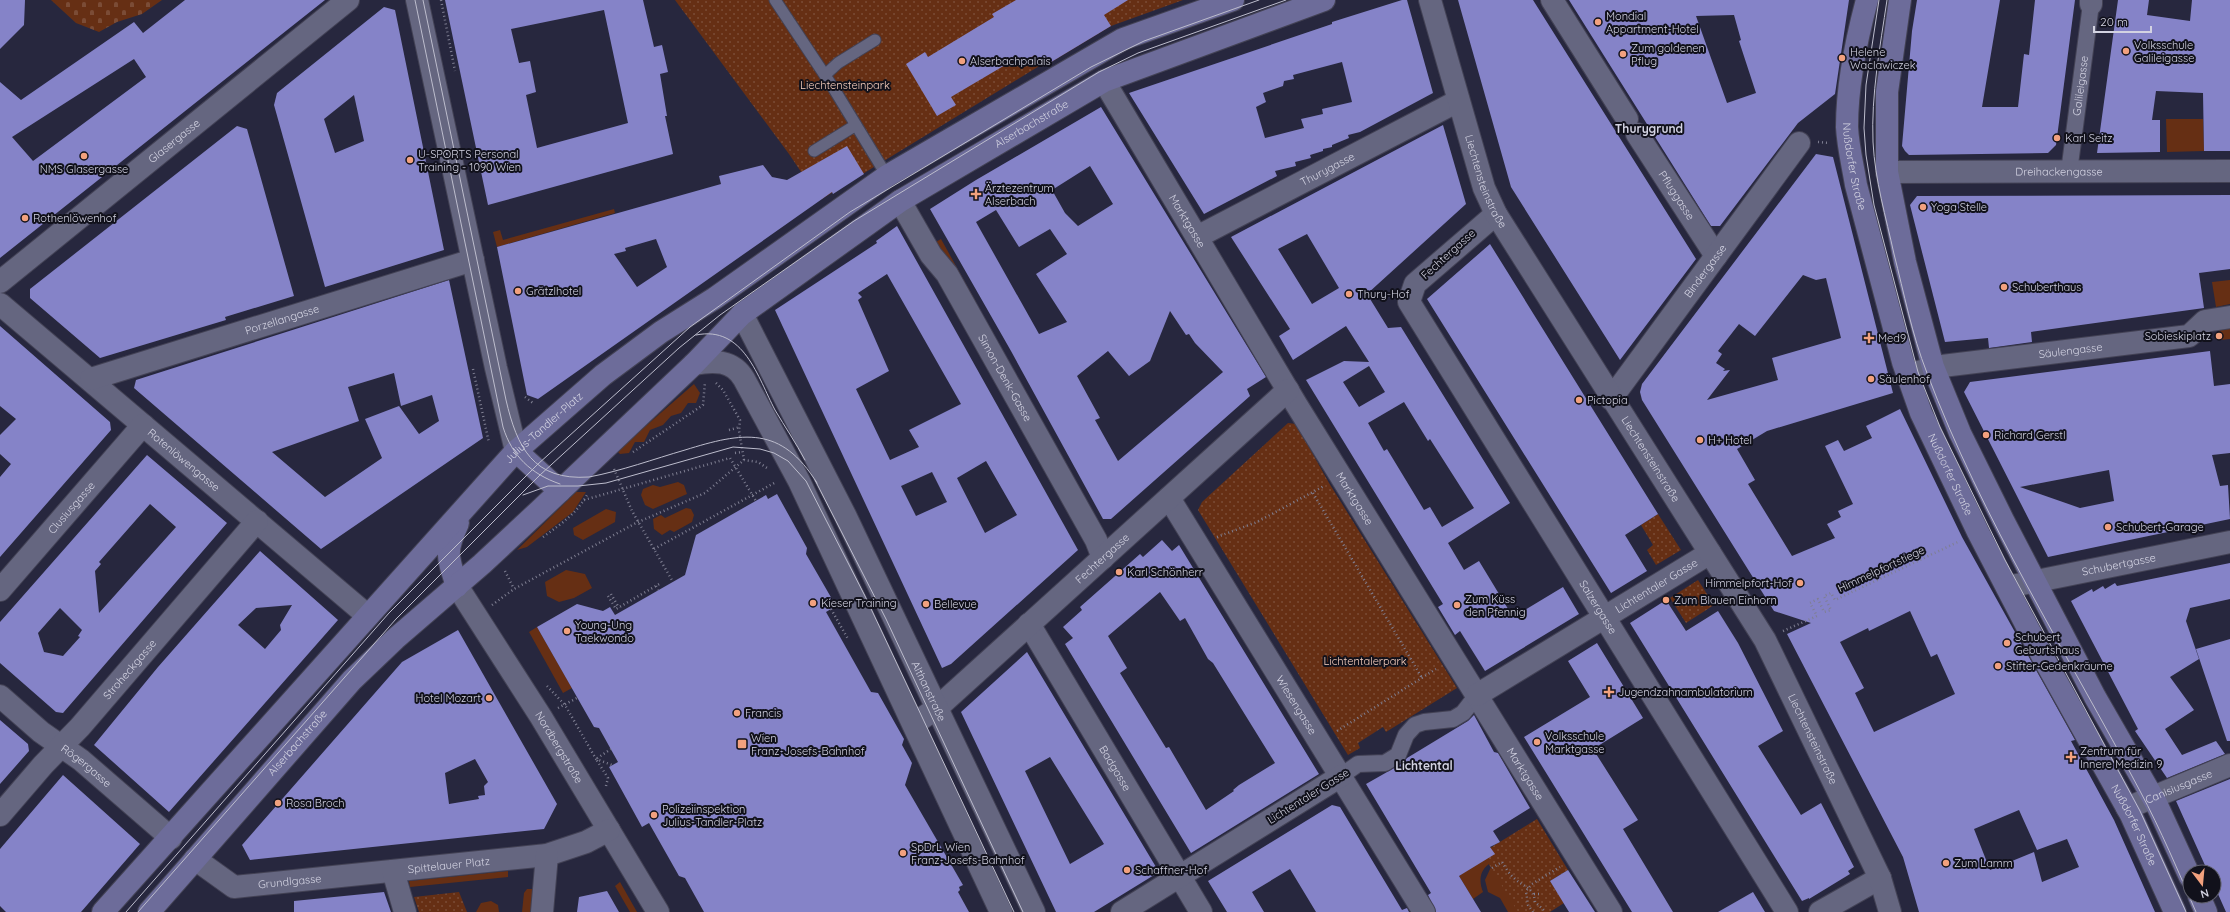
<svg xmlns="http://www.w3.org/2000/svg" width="2230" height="912" font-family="Quicksand,sans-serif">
  <defs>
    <pattern id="cemetery-stones" width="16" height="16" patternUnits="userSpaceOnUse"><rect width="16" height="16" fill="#662f14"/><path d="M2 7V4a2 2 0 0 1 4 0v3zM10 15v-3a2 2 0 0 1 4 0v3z" fill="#7b4c36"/></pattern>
    <pattern id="park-dots" width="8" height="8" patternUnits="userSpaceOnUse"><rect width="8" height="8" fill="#662f14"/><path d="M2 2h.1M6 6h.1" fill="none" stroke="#7b4c36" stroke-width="1.8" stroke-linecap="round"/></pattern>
  </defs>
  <rect width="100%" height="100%" fill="#27273e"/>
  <path fill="#662f14" d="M2166,119h37l1,32 -37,1z
    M614,209l1,4 -118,34 -4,-15 7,-2 3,10z
    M941,239l35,63 -5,2 -37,-61z
    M2230,280v24l-14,3 -4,-25z
    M2230,323v16l-10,1 -2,-15z
    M694,384l6,9 -4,10h-8l-7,10 -10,3 -8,9 -13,5 -6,12h-9l-6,11 -9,1 -3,-3z
    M678,482l6,3 3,9 -34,15 -8,-4 -4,-10 2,-6 10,-4 7,2z
    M576,492h10l-13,20 -46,35 -10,3z
    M686,508l5,1 3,6 -2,7 -18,10 -4,-2 -8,5 -8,-6 -1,-10 8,-4 4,3z
    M606,509l10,3 -1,10 -32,18 -9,-5 -1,-7z
    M566,570l19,4 7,14 -18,10 -15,4 -12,-6 -2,-14z
    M537,627l35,61 -9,5 -34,-61z
    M1537,819l-10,93h-19l-8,-14 -12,-6 -3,-12 6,-13 -2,-3c-10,7 -10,18 -6,28l-10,7 -14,-23z
    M508,871v6l-98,10 -1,-6z
    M620,882l17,30h-7l-15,-26z
    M527,889h6l-2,23h-9l2,-19z
    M491,901l7,4 1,7h-23l5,-9z"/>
  <path fill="url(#cemetery-stones)" d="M51,0h111l-20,14 -25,8 -18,10 -23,-9z"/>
  <path fill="url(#park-dots)" d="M675,0h508l-72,26 -68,41 -2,-2 -221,135 -31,-46z
    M1288,423l8,1 33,59 128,205 -71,44 -3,-5 -25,16 2,5 -12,7 -150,-245 4,-8z
    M1658,514l23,36 -25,15 -9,-15 6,-5 -12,-20z
    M1698,580l16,25 -28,18 -16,-25z
    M1537,819l31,51 -18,11 14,22 -14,9h-32l-36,-59z
    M459,892l8,20h-48l-5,-15z"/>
  <path fill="#8583c8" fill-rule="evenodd" d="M0,0h25l-1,25 -24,24z
    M185,0h140l-325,258v-176l21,18 113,-78 9,11zM134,59l12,18 -113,84 -21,-24z
    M445,0h198l11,47 8,-2 6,27 -8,2 7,42h-2l8,38 -185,51zM604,10l24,113 -91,25 -11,-53 10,-3 -6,-31 -11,2 -8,-34z
    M1016,0h112l-24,15 7,11 -68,41 -8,-12 -14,9 -4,-6 -66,39 5,8 -19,11 -31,-52 19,-12 3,5 66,-40 -2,-3z
    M1402,0h5l26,93 -73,39 -12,3 1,3 -17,7v2l-9,2v2l-13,4 1,3 -16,4 1,4 -21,5 2,5 -73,38 -75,-121 203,-69v-2zM1342,62l10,40 -30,7 1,5 -22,5 3,9 -39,10 -9,-31 10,-5 -3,-9 20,-7 1,-5 10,-2 -1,-4z
    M1458,0h75l163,259 -76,101 -109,-173z
    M1569,0h280l-14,94 -37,29 -78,103h-9zM1734,15l7,25 -2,1 17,52 -29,10 -31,-87z
    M1917,0h83l-18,107h36l6,-53 5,1 6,-55h40l-19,145 -8,8 -139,2 -4,-4 -3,-5 10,-115z
    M2118,0h31l-2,15 43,6 2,-21h38v151h-26l-1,-58 -47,-2 -4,29h8v32l-63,1z
    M384,7l11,3 49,240 -119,37 -51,-182 3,-12zM354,95l10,46 -29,12 -11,-34z
    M1101,107l165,270 -19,12 3,7 -139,123h-8l-92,-168 -81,-142 46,-29zM1090,166l23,38 -35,22 -13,-13 -13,-23zM996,210l23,37 31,-18 17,25 -31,20 31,48 -28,12 -63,-112zM1170,311l16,24 3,-1 6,9 28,29 -105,89 -23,-41 5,-2 -23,-42 31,-25 21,25 21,-15z
    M1443,125l23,79 -99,90 21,34 13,-1 109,176 -62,40 16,27 15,-9 34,56 50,-30 16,27 -94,57 -25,-40 -5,4 -17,-28 5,-3 -137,-224 38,-19 25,1 -23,-36 -53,34 -14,-24 11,-7 -59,-92zM1307,234l32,54 -27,16 -34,-55zM1369,366l16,26 -26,15 -16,-25zM1404,402l24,39 2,-2 44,69 -32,19 -12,-20 -6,3 -37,-61 -3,2 -16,-28z
    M237,126l10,3 47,167 -69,21 1,3 -126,38 -70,-60v-9z
    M847,146l17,28 -31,20 -1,-2 -294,207 -11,-4 -30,-148 224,-63 -2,-8 44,-11 9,12 15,3zM656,239l11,28 -30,20 -23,-33 12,-3 -1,-3z
    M1816,154l17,3 60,236 -126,38 -30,18 18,31 -7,4 44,72 43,-18 -8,-14 14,-7 -3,-6 15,-7 -28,-58 13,-6 6,11 28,-13 -6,-12 34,-17 62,128 113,203 -4,1 43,79 41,92h-236l-16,-55 -116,-223 24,-11 -37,-12 -132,-211 -2,-8 2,-8zM1803,275l13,5 10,-2 15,60 -69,20 6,22 -71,20 23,-30 -7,1 2,-2 -9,-6 6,-9 -4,-3 21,-27 16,12zM1910,611l21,46 6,-3 18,40 -81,38 -19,-39 9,-5 -24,-46 28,-14 1,3zM2019,810l18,40 30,-11 12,28 -37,15 -8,-30 -44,18 -16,-41z
    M2230,195v74l-31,4 5,35 -173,24 1,10 -43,6 -1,-10 -43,4 -35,-137 7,-9z
    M897,226l181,324 -127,114 -9,4 -167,-358 102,-67 -1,-2zM887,274l74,130 -52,26 10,17 -29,13 -34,-71 33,-18 -31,-71 4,-3 -4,-4zM986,461l31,54 -32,18 -28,-55zM932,472l15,30 -31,14 -15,-30z
    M1490,244l168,270 -33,21 22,36 -36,22 -184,-294z
    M449,280l34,158 -162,111 -187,-161 2,-8zM394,373l7,33 31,-11 7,26 -20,13 -20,-28 -34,13 17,39 -57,39 -53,-45 87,-31 -11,-34z
    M0,326l110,96 1,8 -111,127v-80l11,-13 -11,-10v-19l16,-16 -16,-13z
    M2210,351l4,35 16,-2v69l-18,2 8,31 8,-1 2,34 -182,38 -84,-165 6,-10zM2109,470l5,31 -34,7 -60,-21z
    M147,455l80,68 -164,190 -7,-1 -56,-49v-41zM150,504l26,23 -77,86 -4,-42 6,-7 -2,-2zM60,608l22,22 -4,6 2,1 -17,19 -19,-4 -6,-19z
    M777,494l30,54 -1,6 30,52 -10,6 45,80 7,1 26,46 -2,6 10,18 -7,22 58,100 -4,2 1,3 -2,2 11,20h-265l-19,-34 -6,-2 -30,-53 -7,4 -33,-60 9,-5 -19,-34 -5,-1 -57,-100 40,-23 26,7 7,-4 5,8 70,-40 11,-40 70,-40 2,4z
    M1162,540l10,11 7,-6 140,229 -128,79 -126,-209 8,-6 -10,-11 19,-17 -2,-3 60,-53 3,3zM1160,592l20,29 5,-3 23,41 5,4 62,100 -36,22 -6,5 1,1 -28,19 -37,-63 -3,1 -46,-75 7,-5 -19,-32z
    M260,551l78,69 -169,192 -75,-67 64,-78zM292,605l-12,20 1,5 -16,19 -27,-24 18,-17z
    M2230,563v36l-40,9 -4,13 13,38 -29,18 24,33 -29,19 17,26 34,-14 9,13 -58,24 -32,-47 3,-2 -67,-128 21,-12 1,3 10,-6 2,3 10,-6 2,3z
    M1666,600l20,31 32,-20 20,32 45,88 -25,15 43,69 20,-12 33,64 -6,4 2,3 -41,25v-1l-7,3 -172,-278z
    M458,630l99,174 -13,25 -294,31 -8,-15 160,-183zM475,759l13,23 -4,4 1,9 -7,1 1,3 -30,5 -4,-31z
    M2230,639v102h-3l-31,-92z
    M1597,643l46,75 -50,31 45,71 -15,9 50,83h-41l-108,-175 66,-40 -22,-36z
    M1027,652l132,220 -65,40h-38l-95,-200zM1050,757l54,87 -34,20 -45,-93z
    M1474,715l20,37 4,1 32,55 -37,23 7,11 -10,5 5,7 -36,22 22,36h-45l-8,-17 3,-2 -65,-109 37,-21 4,-5 61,-37z
    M0,720l28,24 1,7 -29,33z
    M63,775l77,69 -59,68h-75l-6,-6v-57z
    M2230,779v133h-4l-12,-27v-13h-6l-32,-71z
    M1332,805l8,2 62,103 5,-2 2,4h-93l-26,-43 -38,23 12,20h-37l-19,-31z
    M1568,870l27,42h-26l-19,-31z
    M607,891l12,21h-42l2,-15z
    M384,892l7,20h-97v-11z
    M1753,892l12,20h-47z"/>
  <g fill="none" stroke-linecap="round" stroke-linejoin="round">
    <defs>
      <path id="service" d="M775,0l59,89 53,87
        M825,75l13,-12 37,-23
        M814,151l42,-26"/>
      <g id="pedestrian">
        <path id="s1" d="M2069,172l22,-168"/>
        <path d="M1341,776l17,-12 27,-1 13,-8 8,-20 9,-10 9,-3 29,-3 10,-6 14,-18"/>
      </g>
      <g id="minor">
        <path d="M1552,0l75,119"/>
        <path d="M2091,4v-4"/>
        <path id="s2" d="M1104,81l192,323 315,508"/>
        <path id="s3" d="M1637,134l79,122"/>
        <path id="s4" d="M1887,172l343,-1"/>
        <path id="s5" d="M900,201l31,54 16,19 149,266 7,18"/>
        <path id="s6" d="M1496,214l-81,70 -6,18 378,610"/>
        <path id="s7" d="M1197,237l261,-136"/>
        <path id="s8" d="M0,282l348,-282"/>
        <path id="s9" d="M0,304l368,312"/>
        <path id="s10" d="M1907,376l27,-9 255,-31 16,-15 25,-4"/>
        <path id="s11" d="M91,379l382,-119"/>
        <path id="s12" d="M1611,399l188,-256"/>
        <path id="s13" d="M1169,498l255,414"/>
        <path id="s14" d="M457,586l84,131 117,195"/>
        <path id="s15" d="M2007,587l223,-45"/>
        <path id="s16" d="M0,590l143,-165"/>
        <path id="s17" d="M1029,624l172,288"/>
        <path id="s18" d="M1477,695l233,-142"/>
        <path id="s19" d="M0,696l41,36 40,28 90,78"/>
        <path id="s20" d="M914,724l24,-17 350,-317"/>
        <path id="s21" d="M2127,808l103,-43"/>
        <path id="s22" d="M0,815l43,-50 37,-38 177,-206"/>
        <path id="s23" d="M195,859l39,28 313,-32 39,-13 23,-12"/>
        <path d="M393,871l12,41"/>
        <path d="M542,912l5,-57"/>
        <path d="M1122,912l219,-136"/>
        <path d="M1820,912l60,-34"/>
      </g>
      <g id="tertiary">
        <path d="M417,0l79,368 20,83"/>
        <path id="s24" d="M1430,0l54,188 12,26 269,426 115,238 10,34"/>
        <path id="s25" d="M742,314l103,201 189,397"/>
        <path d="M694,364c20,-4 39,-4 50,15l55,102 202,431"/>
      </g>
      <g id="secondary">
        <path id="s26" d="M1867,0c-11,41 -20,85 -20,127 1,20 6,39 9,58l47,177 18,51 57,119 67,129 86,154 44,97"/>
        <path d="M1900,0l-13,92v80l18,90 28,105 27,66 43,87 92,177 61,106 34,74"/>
        <path d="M516,451l44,40"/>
        <path d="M457,586c-10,-30 -12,-35 1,-63"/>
        <path d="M2199,896l7,16"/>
        <path id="s27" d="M103,912l412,-460 88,-77 58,-43 54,-34 172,-122 236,-137 110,-39"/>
        <path id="s28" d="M149,912l203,-232 43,-41 87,-75 58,-54 154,-146 48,-50 158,-113 204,-120 220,-81"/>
      </g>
    </defs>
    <use href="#service" stroke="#434255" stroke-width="13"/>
    <use href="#pedestrian" stroke="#434255" stroke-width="18"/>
    <use href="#minor" stroke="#434255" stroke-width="24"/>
    <use href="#tertiary" stroke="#434255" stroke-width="24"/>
    <use href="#secondary" stroke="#434255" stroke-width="24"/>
    <path stroke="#7f7f92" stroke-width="2.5" stroke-dasharray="1 3" stroke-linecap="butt" d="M441,0l14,71
      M1818,142l11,1
      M473,369l16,74
      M716,383l7,7 17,30 -1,11 5,29
      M525,397l8,6
      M729,430l11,-3
      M633,452l70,-47 2,-23
      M735,453l7,-1
      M614,469l18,42 41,71
      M1313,493l109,185
      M584,500l146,-42 26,43
      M543,537c18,-13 33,-23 44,-42
      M1217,537l40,-15 67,-36
      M654,549l122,-67
      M505,571l9,18
      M656,586l2,4
      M611,594l8,14
      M608,596l8,13 45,-26
      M492,605l22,-16 122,-66 69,-30 39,-33 14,2 9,6
      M831,609l17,30
      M1783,631l34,-15 -7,-13 8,-4 6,13 7,-2 -7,-14 7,-3 4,7 125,-59
      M547,686l18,19 31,54 16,6
      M558,708l19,-10
      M1337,731l99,-62
      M606,786l2,-8 -12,-19 15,-10
      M1492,868l10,-6c3,5 7,12 12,16 9,9 20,9 21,24l11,10
      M1534,894h6
      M1533,912l-5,-7 -2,-14 6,-7 28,-17"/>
    <use href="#service" stroke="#656680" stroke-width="11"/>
    <use href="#pedestrian" stroke="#656680" stroke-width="16"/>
    <use href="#minor" stroke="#656680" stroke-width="22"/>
    <use href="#tertiary" stroke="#656680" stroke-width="22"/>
    <use href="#secondary" stroke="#6d6c9a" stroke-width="22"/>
    <path stroke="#bdbdcd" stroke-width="1" d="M415,0l88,427c9,29 28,47 57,57
      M423,0l83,400c11,47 27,81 83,77 32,-6 65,-18 96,-27 58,-18 96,-25 132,33
      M1879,0l-13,85 -2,43 2,27 8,50 44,167 22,55 65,133 135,251 46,101
      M1887,0c-7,47 -16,95 -14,142 2,39 13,75 21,112 10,39 18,81 33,119 55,146 140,280 213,418 21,39 38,80 56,121
      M696,335c48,-10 62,43 79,75 10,17 21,33 30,50
      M815,480l71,139 137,293
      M523,495l25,-9h30l28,-3 127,-36 27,2 14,4 14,8 18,20 59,115 149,316
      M126,912l263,-299 149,-149 152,-137 160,-115 241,-145 53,-26 115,-41
      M138,912l258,-293 144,-144 139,-127 41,-33 134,-94 245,-149 39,-19 148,-53"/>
  </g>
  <g fill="#f2a17e" stroke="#11111b" stroke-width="1.5">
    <circle cx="1598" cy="22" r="4"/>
    <circle cx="2126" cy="51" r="4"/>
    <circle cx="1623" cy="54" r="4"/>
    <circle cx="1842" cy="58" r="4"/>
    <circle cx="962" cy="61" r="4"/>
    <circle cx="2057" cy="138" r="4"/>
    <circle cx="84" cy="156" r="4"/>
    <circle cx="410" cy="160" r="4"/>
    <path d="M974 188h4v4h4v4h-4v4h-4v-4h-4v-4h4z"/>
    <circle cx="1923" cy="207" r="4"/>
    <circle cx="25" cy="218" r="4"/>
    <circle cx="2004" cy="287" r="4"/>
    <circle cx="518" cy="291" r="4"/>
    <circle cx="1349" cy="294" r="4"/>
    <circle cx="2219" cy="336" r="4"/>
    <path d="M1867 332h4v4h4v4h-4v4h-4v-4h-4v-4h4z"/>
    <circle cx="1871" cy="379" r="4"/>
    <circle cx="1579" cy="400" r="4"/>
    <circle cx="1986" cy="435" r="4"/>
    <circle cx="1700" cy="440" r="4"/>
    <circle cx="2108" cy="527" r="4"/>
    <circle cx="1119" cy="572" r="4"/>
    <circle cx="1800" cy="583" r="4"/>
    <circle cx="1666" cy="600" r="4"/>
    <circle cx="813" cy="603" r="4"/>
    <circle cx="926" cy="604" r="4"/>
    <circle cx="1457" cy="605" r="4"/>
    <circle cx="567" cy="631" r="4"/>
    <circle cx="2007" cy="643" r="4"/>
    <circle cx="1998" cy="666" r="4"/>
    <path d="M1607 686h4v4h4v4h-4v4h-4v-4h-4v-4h4z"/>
    <circle cx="489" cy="698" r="4"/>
    <circle cx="737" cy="713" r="4"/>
    <circle cx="1537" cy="742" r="4"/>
    <rect x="737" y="739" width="10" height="10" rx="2"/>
    <path d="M2069 751h4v4h4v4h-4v4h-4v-4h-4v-4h4z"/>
    <circle cx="278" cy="803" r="4"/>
    <circle cx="654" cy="815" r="4"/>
    <circle cx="903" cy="853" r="4"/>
    <circle cx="1946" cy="863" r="4"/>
    <circle cx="1127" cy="870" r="4"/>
  </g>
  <g text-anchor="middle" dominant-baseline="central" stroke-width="4" stroke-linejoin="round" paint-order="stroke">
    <g font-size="11" fill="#d3d3e2" stroke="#11111b" text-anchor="start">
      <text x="1606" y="16">Mondial<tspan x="1606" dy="13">Appartment-Hotel</tspan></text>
      <text x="2134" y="45">Volksschule<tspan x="2134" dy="13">Galileigasse</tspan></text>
      <text x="1631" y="48">Zum goldenen<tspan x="1631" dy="13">Pflug</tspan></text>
      <text x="1850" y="52">Helene<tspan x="1850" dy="13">Waclawiczek</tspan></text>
      <text x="970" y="61">Alserbachpalais</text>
      <text x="2065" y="138">Karl Seitz</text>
      <text x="418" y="154">U-SPORTS Personal<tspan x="418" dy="13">Training - 1090 Wien</tspan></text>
      <text x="84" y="169" text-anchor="middle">NMS Glasergasse</text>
      <text x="985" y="188">Ärztezentrum<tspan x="985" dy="13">Alserbach</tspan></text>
      <text x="1931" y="207">Yoga Stelle</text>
      <text x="33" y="218">Rothenlöwenhof</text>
      <text x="2012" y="287">Schuberthaus</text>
      <text x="526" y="291">Grätzlhotel</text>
      <text x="1357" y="294">Thury-Hof</text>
      <text x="2211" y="336" text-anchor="end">Sobieskiplatz</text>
      <text x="1878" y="338">Med9</text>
      <text x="1879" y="379">Säulenhof</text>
      <text x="1587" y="400">Pictopia</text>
      <text x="1994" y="435">Richard Gerstl</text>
      <text x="1708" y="440">H+ Hotel</text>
      <text x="2116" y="527">Schubert-Garage</text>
      <text x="1127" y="572">Karl Schönherr</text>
      <text x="1792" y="583" text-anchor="end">Himmelpfort-Hof</text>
      <text x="1465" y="599">Zum Küss<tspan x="1465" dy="13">den Pfennig</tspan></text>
      <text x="1674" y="600">Zum Blauen Einhorn</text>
      <text x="821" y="603">Kieser Training</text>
      <text x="934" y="604">Bellevue</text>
      <text x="575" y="625">Young-Ung<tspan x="575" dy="13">Taekwondo</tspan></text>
      <text x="2015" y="637">Schubert<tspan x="2015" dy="13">Geburtshaus</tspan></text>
      <text x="2006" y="666">Stifter-Gedenkräume</text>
      <text x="1618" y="692">Jugendzahnambulatorium</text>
      <text x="481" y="698" text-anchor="end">Hotel Mozart</text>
      <text x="745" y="713">Francis</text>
      <text x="1545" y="736">Volksschule<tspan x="1545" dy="13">Marktgasse</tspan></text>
      <text x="751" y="738">Wien<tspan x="751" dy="13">Franz-Josefs-Bahnhof</tspan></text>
      <text x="2080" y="751">Zentrum für<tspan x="2080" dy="13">Innere Medizin 9</tspan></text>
      <text x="286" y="803">Rosa Broch</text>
      <text x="662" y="809">Polizeiinspektion<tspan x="662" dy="13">Julius-Tandler-Platz</tspan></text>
      <text x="911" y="847">SpDrL Wien<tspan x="911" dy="13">Franz-Josefs-Bahnhof</tspan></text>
      <text x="1954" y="863">Zum Lamm</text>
      <text x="1135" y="870">Schaffner-Hof</text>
    </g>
    <g font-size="11" fill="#fad1bf" stroke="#11111b">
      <text x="845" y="85">Liechtensteinpark</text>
      <text x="1365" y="661">Lichtentalerpark</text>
    </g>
    <g font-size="11" fill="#d3d3e2" stroke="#11111b">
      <text stroke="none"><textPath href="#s1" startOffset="87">Galileigasse</textPath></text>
      <text stroke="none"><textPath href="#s28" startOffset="1190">Alserbachstraße</textPath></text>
      <text stroke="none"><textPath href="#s8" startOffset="224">Glasergasse</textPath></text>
      <text stroke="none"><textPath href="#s26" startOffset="169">Nußdorfer Straße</textPath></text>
      <text stroke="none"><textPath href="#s7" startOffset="147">Thurygasse</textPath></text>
      <text stroke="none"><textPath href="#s4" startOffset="172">Dreihackengasse</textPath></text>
      <text stroke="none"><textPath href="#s24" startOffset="190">Liechtensteinstraße</textPath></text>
      <text stroke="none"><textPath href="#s3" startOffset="73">Pfluggasse</textPath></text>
      <text stroke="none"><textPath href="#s2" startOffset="163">Marktgasse</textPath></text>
      <text transform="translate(1448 254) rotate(-42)">Fechtergasse</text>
      <text stroke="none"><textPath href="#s12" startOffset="159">Bindergasse</textPath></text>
      <text stroke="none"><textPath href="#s11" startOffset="200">Porzellangasse</textPath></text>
      <text stroke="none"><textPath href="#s10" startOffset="166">Säulengasse</textPath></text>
      <text stroke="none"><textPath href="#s5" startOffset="206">Simon-Denk-Gasse</textPath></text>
      <text stroke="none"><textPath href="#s27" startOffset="655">Julius-Tandler-Platz</textPath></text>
      <text stroke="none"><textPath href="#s9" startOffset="241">Rotenlöwengasse</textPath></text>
      <text stroke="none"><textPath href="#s24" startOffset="514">Liechtensteinstraße</textPath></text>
      <text stroke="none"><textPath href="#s26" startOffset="493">Nußdorfer Straße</textPath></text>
      <text stroke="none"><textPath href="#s2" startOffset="487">Marktgasse</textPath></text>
      <text stroke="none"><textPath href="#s16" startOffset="109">Clusiusgasse</textPath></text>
      <text stroke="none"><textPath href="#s20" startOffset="251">Fechtergasse</textPath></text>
      <text stroke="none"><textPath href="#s15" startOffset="114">Schubertgasse</textPath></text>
      <text transform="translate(1881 569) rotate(-25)">Himmelpfortstiege</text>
      <text stroke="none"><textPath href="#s18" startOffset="210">Lichtentaler Gasse</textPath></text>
      <text stroke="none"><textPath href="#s6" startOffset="485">Salzergasse</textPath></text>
      <text stroke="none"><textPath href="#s22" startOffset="195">Stroheckgasse</textPath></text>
      <text stroke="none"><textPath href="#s25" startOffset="421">Althanstraße</textPath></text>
      <text stroke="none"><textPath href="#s13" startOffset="243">Wiesengasse</textPath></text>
      <text stroke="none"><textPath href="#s24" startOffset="838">Liechtensteinstraße</textPath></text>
      <text stroke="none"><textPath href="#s28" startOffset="225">Alserbachstraße</textPath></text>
      <text stroke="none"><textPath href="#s14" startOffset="191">Nordbergstraße</textPath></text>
      <text stroke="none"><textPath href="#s19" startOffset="111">Rögergasse</textPath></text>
      <text stroke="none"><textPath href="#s17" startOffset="168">Badgasse</textPath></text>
      <text stroke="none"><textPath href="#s2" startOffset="811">Marktgasse</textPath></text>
      <text stroke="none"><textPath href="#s21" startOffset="56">Canisiusgasse</textPath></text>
      <text transform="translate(1308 796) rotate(-32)">Lichtentaler Gasse</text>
      <text stroke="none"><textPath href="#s26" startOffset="889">Nußdorfer Straße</textPath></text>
      <text stroke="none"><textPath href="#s23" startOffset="264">Spittelauer Platz</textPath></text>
      <text stroke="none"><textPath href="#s23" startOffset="104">Grundlgasse</textPath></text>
    </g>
    <g font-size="12" font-weight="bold" fill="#d3d3e2" stroke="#11111b">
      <text x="1649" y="128">Thurygrund</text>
      <text x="1424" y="765">Lichtental</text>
    </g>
  </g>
  <g transform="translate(2202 884) rotate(164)"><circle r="19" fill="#11111b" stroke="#5f5f6b"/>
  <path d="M0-3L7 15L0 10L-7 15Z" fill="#f2a17e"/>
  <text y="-6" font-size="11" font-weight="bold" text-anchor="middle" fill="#d3d3e2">N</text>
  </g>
  <path d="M2094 26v6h57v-6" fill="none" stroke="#d3d3e2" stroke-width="2"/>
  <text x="2100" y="26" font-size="12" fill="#d3d3e2" stroke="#11111b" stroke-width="3" paint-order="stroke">20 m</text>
</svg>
